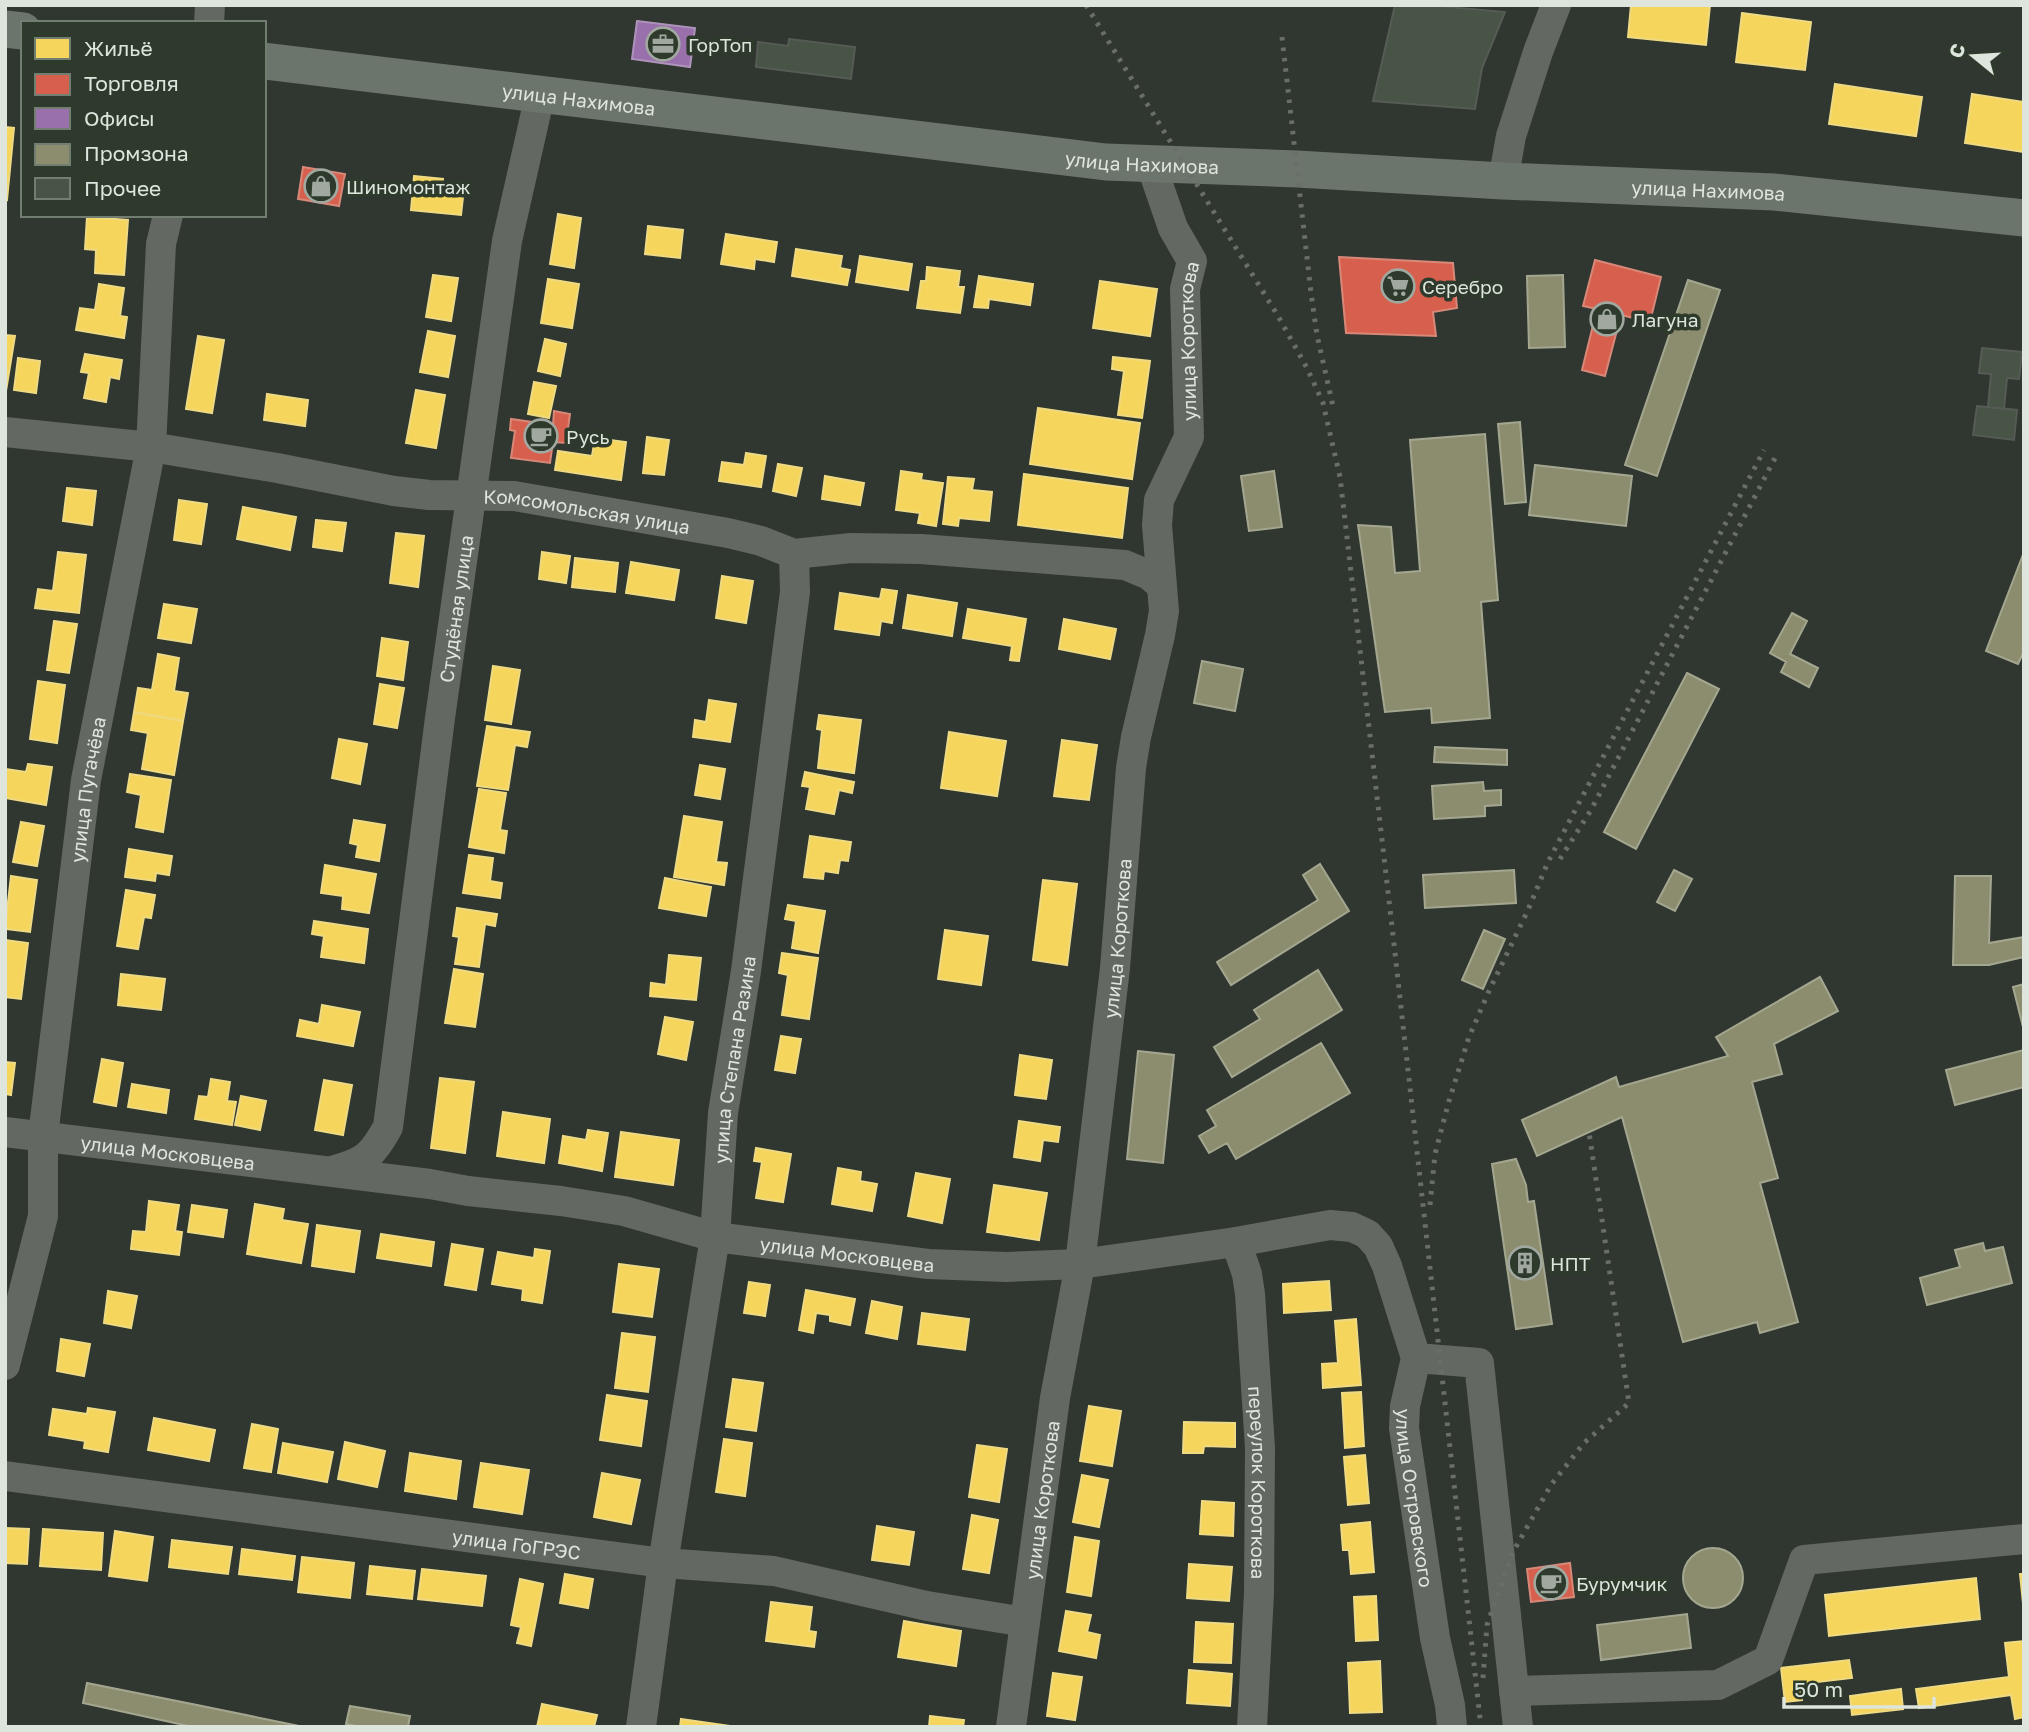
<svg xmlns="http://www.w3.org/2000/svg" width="2029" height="1732" font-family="'Golos Text',sans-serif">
  <rect width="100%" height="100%" fill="#303630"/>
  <path fill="#f6d55c" stroke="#eeda82" stroke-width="2" d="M1631,5h79l-4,40 -78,-8z
    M1742,13l69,9 -6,48 -69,-8z
    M1835,84l87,13 -6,39 -87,-12z
    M1972,94l52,8v50l-59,-9z
    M5,127l9,1 -7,72 -2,-1z
    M414,176l29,3 -1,16 21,2 -2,18 -50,-5z
    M558,214l23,4 -7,50 -24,-4z
    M87,217l41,3 -4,55 -29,-2 1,-23 -11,-1z
    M648,226l35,4 -3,28 -35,-4z
    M726,234l51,8 -3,20 -19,-3 -1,10 -33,-5z
    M796,249l46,7 -2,12 10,2 -3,15 -55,-9z
    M860,256l52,8 -4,26 -52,-8z
    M927,267l33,4 -2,16h6l-4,26 -43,-5 4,-27h5z
    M433,275l25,3 -7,43 -25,-4z
    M979,276l54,8 -3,21 -41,-6 -1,9 -14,-1z
    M548,279l31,5 -7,44 -31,-5z
    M1100,281l57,8 -7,47 -57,-8z
    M99,284l25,4 -4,28 7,1 -3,21 -48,-8 4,-22 15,2z
    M428,331l27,5 -7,41 -28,-5z
    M5,335l10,1 -9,55h-1z
    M198,336l26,4 -12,73 -26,-4z
    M545,339l21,5 -6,32 -22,-5z
    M85,354l37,6 -3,19 -9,-2 -4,25 -22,-4 5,-25 -8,-1z
    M1113,357l37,4 -8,57 -24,-3 6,-44 -12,-2z
    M18,358l22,3 -4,32 -22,-3z
    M534,382l22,4 -7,32 -21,-4z
    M416,390l29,5 -9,53 -30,-5z
    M267,394l41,6 -3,26 -41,-6z
    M1038,408l102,15 -8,56 -102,-15z
    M647,437l22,3 -5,35 -21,-2z
    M595,438l31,4 -5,38 -66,-10 3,-19 34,5z
    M746,453l20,3 -5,31 -42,-6 3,-19 22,3z
    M778,464l24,4 -6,28 -23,-5z
    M901,471l21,3 -1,6 22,3 -7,43 -18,-3 2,-10 -24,-3z
    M1024,474l104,14 -6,50 -104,-13z
    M825,476l39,7 -4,22 -38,-6z
    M948,477l26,2 -2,11 20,2 -3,29 -30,-3 -1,8 -15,-2z
    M67,488l29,3 -4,34 -29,-4z
    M179,500l28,4 -6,40 -27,-4z
    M243,507l53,10 -6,33 -53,-11z
    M316,520l30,3 -4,28 -29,-4z
    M396,533l28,3 -6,51 -28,-4z
    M58,552l28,3 -7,58 -44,-5 3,-19 15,2z
    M542,552l28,4 -4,27 -27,-4z
    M575,558l43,5 -3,29 -43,-5z
    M631,562l48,8 -5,30 -48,-7z
    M722,576l31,5 -7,42 -30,-5z
    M882,589l15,2 -5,32 -11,-2 -2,14 -44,-6 5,-36 40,6z
    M908,595l49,8 -5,33 -49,-8z
    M164,604l33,5 -6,34 -33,-5z
    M968,609l58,10 -7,42 -9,-1 2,-14 -49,-8z
    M1064,619l52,10 -6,30 -51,-10z
    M54,621l23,3 -8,49 -22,-3z
    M382,638l26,4 -5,38 -26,-4z
    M158,654l21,4 -5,33 14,2 -5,28 -49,-9 4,-24 14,2z
    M493,666l27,4 -9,54 -26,-4z
    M38,681l27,4 -8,58 -27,-4z
    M380,684l24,4 -7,40 -23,-4z
    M709,700l27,4 -6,38 -37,-5 2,-17 11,2z
    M134,712l49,9 -9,54 -32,-6 6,-36 -17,-3z
    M819,715l42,5 -7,53 -36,-5 4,-38 -5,-1z
    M487,726l43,6 -3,15 -12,-2 -7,45 -31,-4z
    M949,732l57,9 -9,55 -56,-8z
    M339,739l28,5 -7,40 -28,-6z
    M1062,740l35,5 -8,55 -35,-4z
    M28,764l24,3 -6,38 -41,-7v-29l21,3z
    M700,765l25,4 -5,30 -25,-4z
    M805,772l49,10 -2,11 -13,-3 -5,24 -28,-5 4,-22 -8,-1z
    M130,774l41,6 -8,52 -27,-5 5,-32 -14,-3z
    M479,789l27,4 -6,37 7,1 -3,22 -35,-6z
    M684,816l38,6 -6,40 11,1 -3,22 -50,-8z
    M354,820l31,5 -6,36 -23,-4 2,-12 -8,-2z
    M21,822l23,4 -7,40 -24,-4z
    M810,836l41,6 -3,19 -8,-1 -2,13 -14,-2 -1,8 -19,-2z
    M129,849l43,7 -3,19 -13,-2 -1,8 -30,-4z
    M469,855l24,3 -3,23 12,2 -2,15 -37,-5z
    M325,865l51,9 -7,39 -27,-4 1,-13 -22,-3z
    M11,876l26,4 -7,52 -25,-3z
    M665,878l46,9 -5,29 -47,-8z
    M1043,880l34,4 -10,81 -34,-5z
    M126,890l29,5 -4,23 -7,-1 -6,32 -21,-3z
    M788,905l37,6 -7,42 -26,-5 4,-27 -11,-2z
    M457,908l40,6 -2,12 -10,-2 -6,43 -24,-3 4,-27 -6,-1z
    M314,921l54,8 -4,34 -43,-6 3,-21 -12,-2z
    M945,930l43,6 -7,49 -43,-6z
    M5,940l23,3 -7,56 -16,-2z
    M782,953l36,5 -9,61 -27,-4 6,-40 -9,-2z
    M669,955l32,3 -5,42 -46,-4 1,-13 15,2z
    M454,969l29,5 -8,53 -30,-4z
    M121,974l44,5 -4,31 -43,-5z
    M322,1005l38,7 -7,34 -56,-10 3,-16 19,4z
    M665,1017l28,5 -7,38 -28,-6z
    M781,1036l20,3 -6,34 -20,-3z
    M1020,1055l32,5 -6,39 -31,-4z
    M102,1059l21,4 -7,43 -22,-4z
    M5,1062l10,1 -4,32 -6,-1z
    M440,1078l34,4 -9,71 -34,-5z
    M211,1079l19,3 -3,19 9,1 -4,23 -37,-6 4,-23 9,1z
    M324,1080l28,5 -9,50 -28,-5z
    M132,1084l37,6 -3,23 -38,-6z
    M241,1096l25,5 -6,29 -25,-5z
    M503,1112l47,7 -6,44 -47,-7z
    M1019,1121l41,6 -2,15 -15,-2 -3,21 -26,-4z
    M588,1130l20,3 -6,38 -43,-8 4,-27 23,4z
    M621,1132l58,8 -6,45 -58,-8z
    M756,1148l35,6 -8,48 -27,-4 6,-36 -8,-1z
    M838,1168l23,4 -1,9 17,3 -5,27 -40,-7z
    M916,1173l34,6 -8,44 -34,-7z
    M994,1185l53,8 -8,47 -52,-8z
    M149,1201l30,4 -4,26 7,1 -3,23 -48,-6 2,-18 13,1z
    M255,1204l29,5 -2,11 26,4 -7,39 -54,-9z
    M192,1205l35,5 -4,27 -35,-5z
    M317,1225l43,6 -6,41 -42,-6z
    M381,1234l53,8 -3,24 -54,-8z
    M452,1244l31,5 -7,41 -31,-5z
    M535,1249l15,2 -8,52 -20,-3 1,-11 -31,-5 6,-32 36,6z
    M619,1264l40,5 -7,48 -39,-5z
    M1329,1281l2,29 -47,3 -1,-29z
    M749,1282l21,3 -5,31 -21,-3z
    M806,1290l49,9 -5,26 -20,-4v-6l-14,-2 -3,20 -14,-3z
    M108,1291l29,5 -6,32 -27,-5z
    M872,1301l30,6 -5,32 -31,-6z
    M922,1313l47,6 -4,31 -47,-6z
    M1356,1319l5,66 -38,3 -1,-24 16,-1 -3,-42z
    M622,1333l33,4 -7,55 -33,-4z
    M61,1339l29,5 -6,32 -27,-5z
    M733,1379l30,4 -7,48 -30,-4z
    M1361,1392l3,54 -19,2 -3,-55z
    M607,1395l40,6 -6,45 -41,-6z
    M1089,1406l32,5 -9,55 -32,-5z
    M88,1408l27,4 -7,40 -24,-4 1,-7 -36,-6 4,-26 34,5z
    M154,1418l61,12 -6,31 -61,-11z
    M1184,1422l51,1v24l-31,-1 -1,7h-20z
    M252,1424l26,5 -7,43 -27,-4z
    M724,1439l28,4 -7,53 -29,-4z
    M345,1442l40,9 -8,36 -39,-8z
    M283,1443l50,9 -6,30 -49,-9z
    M977,1445l30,4 -8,53 -30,-5z
    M410,1453l51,8 -5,38 -51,-8z
    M1365,1455l4,48 -21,2 -4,-48z
    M481,1463l48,7 -7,44 -48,-7z
    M602,1473l38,7 -9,44 -37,-7z
    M1082,1475l26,5 -9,47 -26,-5z
    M1202,1501l32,2 -1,33 -33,-2z
    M972,1515l26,5 -9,53 -26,-4z
    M1370,1522l4,50 -23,2 -2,-24h-6l-2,-25z
    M877,1526l37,6 -5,33 -37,-5z
    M5,1528l24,1 -2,35 -22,-1z
    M43,1529l60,4 -2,37 -61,-4z
    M115,1531l38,6 -6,44 -38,-5z
    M1075,1537l24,4 -8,55 -24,-4z
    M172,1540l60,7 -4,27 -59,-7z
    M242,1549l53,7 -3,24 -53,-6z
    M302,1557l52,6 -4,35 -52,-6z
    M1189,1564l43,3 -3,34 -42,-3z
    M370,1566l45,5 -3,28 -45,-5z
    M422,1569l64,7 -4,30 -64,-7z
    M565,1574l28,5 -5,29 -28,-5z
    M2020,1574h4v39z
    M1976,1578l4,41 -151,17 -4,-41z
    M520,1579l23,5 -12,62 -14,-3 4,-16 -10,-2z
    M1376,1596l2,44 -22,1 -2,-44z
    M771,1602l41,5 -3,24 7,1 -2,15 -48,-6z
    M1066,1611l25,4 -4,17 13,3 -4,23 -37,-7z
    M904,1621l57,10 -5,35 -58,-9z
    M1196,1622l37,2 -2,39 -37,-1z
    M2024,1641v76l-9,2 -4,-24 -92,13 -3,-19 93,-12 -4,-34z
    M1849,1660l3,18 -52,6 2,16 -17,2 -4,-34z
    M1380,1661l2,51 -32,1 -2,-50z
    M1189,1670l43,4 -2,32 -43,-3z
    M1053,1673l29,4 -7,43 -28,-4z
    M1901,1689l2,20 -51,6 -2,-19z
    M542,1704l55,11 -3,12h-57z
    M930,1716l34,4 -1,7h-34z
    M681,1719l56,8h-57z"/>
  <path fill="#d6604d" stroke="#d88878" stroke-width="2" d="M303,167l42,7 -6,32 -41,-7z
    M1339,257l114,6 4,45 -24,4 3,24 -90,-3z
    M1595,260l66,17 -11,45 -29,-7 -16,61 -23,-6 15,-61 -14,-3z
    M554,411l16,3 -4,29 -13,-1 -3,21 -39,-5 4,-27 -5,-1 1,-11 42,6z
    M1570,1563l4,34 -43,5 -4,-33z"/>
  <path fill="#9970ab" stroke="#ad93ba" stroke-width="2" d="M637,21l58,7 -5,39 -58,-8z"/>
  <path fill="#8c8c6e" stroke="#a4a78f" stroke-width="2" d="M1563,275l2,72 -36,1 -2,-72z
    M1688,280l32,10 -63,186 -32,-11z
    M1520,422l6,80 -21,2 -7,-80z
    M1485,434l13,166 -17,2 9,116 -58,5 -1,-15 -46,4 -27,-187 33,2 4,46 25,-2 -10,-131z
    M1535,465l97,11 -6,50 -97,-11z
    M1274,471l8,56 -33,4 -8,-55z
    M2024,552v99l-6,13 -32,-13z
    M1792,613l15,8 -17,33 28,14 -9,19 -28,-15 5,-10 -16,-9z
    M1202,661l41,8 -8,42 -41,-8z
    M1687,673l32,16 -83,160 -32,-17z
    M1435,747l72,3v15l-73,-3z
    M1483,782l1,9 17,-1v15l-16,1v10l-51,3 -2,-33z
    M1320,864l29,47 -118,74 -14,-23 101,-62 -15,-25z
    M1514,870l2,33 -91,5 -2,-33z
    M1674,870l18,9 -17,32 -18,-9z
    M1955,876h36l-2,67 35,-6v20l-35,8h-36z
    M1484,930l21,9 -22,50 -21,-9z
    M1318,970l24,40 -110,67 -18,-30 46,-28 -6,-9z
    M1820,977l18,34 -64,33 8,30 -30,8 26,96 -18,5 38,139 -38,11 -3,-11 -74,20 -61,-225 -85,39 -15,-36 94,-43 3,10 109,-31 -12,-19z
    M2024,984v47l-11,-44z
    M1321,1043l29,50 -114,66 -9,-16 -18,10 -10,-17 17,-10 -9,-16z
    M2024,1050v37l-69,18 -9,-35z
    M1138,1051l36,4 -11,108 -36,-4z
    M1516,1159l10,26 2,17 6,-1 18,123 -36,5 -24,-165z
    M1983,1243l2,8 18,-4 9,36 -85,22 -7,-27 40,-11 -5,-17z
    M1683 1578a30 30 0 1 1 60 0a30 30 0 1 1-60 0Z
    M1687,1614l4,34 -90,12 -4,-35z
    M87,1683l110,22 107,22h-111l-110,-24z
    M350,1706l60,10 -2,11h-47l-15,-3z"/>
  <path fill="#475446" stroke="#565b55" stroke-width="2" d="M1395,5h32l78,7 -23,56 -7,41 -102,-8z
    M789,39l66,8 -4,32 -95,-12 2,-25 30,4z
    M1982,348l40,4 -3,27 -12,-1 -3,31 -16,-2 3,-33 -12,-1z
    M1977,406l40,4 -3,30 -41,-5z"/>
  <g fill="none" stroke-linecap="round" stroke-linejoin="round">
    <g stroke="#636862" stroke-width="30">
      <path d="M209,23l1,-18"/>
      <path d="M1503,181l8,-45 27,-84 18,-47"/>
      <path id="s1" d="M5,432l146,15 126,21 117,23 35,4 85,1 214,37 33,8 33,13 57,-6 70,1 204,16 24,10 12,10"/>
      <path id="s2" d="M5,1132l425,52 38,7 93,10 63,10 91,26 213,27 78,3 74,-3 156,-22 94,-17 22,2 15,7 11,12 9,20 29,92 -11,48 -1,22 31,210 15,67 2,22"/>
      <path id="s3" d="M332,1171c33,-9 39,-14 56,-44l52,-409 67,-477 33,-146"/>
      <path id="s4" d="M1236,1242l11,32 3,20 10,154 -1,145 -7,134"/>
      <path d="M1416,1358l63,5 39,364"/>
      <path id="s5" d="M5,1365l38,-149v-80l43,-356 65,-333 10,-203 7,-29"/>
      <path id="s6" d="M5,1476l658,87 111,8 153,35 98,16"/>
      <path d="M1514,1691l204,-6 50,-25 36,-100 220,-21"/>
      <path id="s7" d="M641,1727l22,-164 52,-326 8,-124 23,-142 49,-379 -1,-38"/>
      <path id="s8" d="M1011,1727l44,-329 25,-134 35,-296 16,-200 5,-31 24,-102 4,-24 -7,-86 2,-25 30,-63 -4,-148 7,-28 -19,-33 -22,-64"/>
    </g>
    <g stroke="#6c756c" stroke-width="37">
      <path d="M5,29l18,2"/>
      <path id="s9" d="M264,61l842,101 191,7 206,12 271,11 250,26"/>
    </g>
    <path stroke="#6a6e6a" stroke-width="5" stroke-dasharray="3.5 7" stroke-linecap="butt" d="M1086,5l192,311 29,52 16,35 17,74 53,458 88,792
      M1282,37l29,256 6,42 17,76
      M1560,859l31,-49 184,-352
      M1430,1205l5,-51 14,-53 20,-64 20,-46 39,-81 20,-48 216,-412
      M1483,1678l4,-53 26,-73 38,-67 33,-42 45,-40 -40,-271"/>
  </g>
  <defs>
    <symbol id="office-ring" viewBox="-11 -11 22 22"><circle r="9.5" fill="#2d3a2c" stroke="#a0a8a0" stroke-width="1.5"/><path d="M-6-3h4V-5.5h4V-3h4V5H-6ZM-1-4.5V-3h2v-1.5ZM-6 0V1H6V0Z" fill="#a0a8a0"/></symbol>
    <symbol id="shop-ring" viewBox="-11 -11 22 22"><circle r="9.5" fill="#2d3a2c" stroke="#a0a8a0" stroke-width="1.5"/><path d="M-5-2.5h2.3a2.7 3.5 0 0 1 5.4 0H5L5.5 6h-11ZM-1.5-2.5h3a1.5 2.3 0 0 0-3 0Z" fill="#a0a8a0"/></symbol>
    <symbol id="supermarket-ring" viewBox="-11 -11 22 22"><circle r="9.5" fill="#2d3a2c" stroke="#a0a8a0" stroke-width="1.5"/><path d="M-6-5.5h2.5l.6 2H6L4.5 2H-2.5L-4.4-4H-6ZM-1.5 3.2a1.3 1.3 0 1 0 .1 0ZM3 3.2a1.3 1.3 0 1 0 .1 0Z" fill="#a0a8a0"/></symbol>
    <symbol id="cafe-ring" viewBox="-11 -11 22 22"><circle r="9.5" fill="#2d3a2c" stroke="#a0a8a0" stroke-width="1.5"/><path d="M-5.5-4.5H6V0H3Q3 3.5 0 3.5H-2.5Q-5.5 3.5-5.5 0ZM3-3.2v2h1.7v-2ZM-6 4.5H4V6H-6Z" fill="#a0a8a0"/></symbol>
    <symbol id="building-ring" viewBox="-11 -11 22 22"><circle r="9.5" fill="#2d3a2c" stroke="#a0a8a0" stroke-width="1.5"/><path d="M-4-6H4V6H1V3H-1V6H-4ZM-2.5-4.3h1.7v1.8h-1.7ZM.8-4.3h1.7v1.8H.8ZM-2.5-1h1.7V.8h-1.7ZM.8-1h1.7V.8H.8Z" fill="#a0a8a0"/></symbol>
  </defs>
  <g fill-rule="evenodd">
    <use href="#office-ring" x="644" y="25" width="38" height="38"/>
    <use href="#shop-ring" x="302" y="167" width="38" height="38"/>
    <use href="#supermarket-ring" x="1379" y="267" width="38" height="38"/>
    <use href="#shop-ring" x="1588" y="300" width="38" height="38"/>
    <use href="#cafe-ring" x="522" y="417" width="38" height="38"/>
    <use href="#building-ring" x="1506" y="1244" width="38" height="38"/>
    <use href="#cafe-ring" x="1532" y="1564" width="38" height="38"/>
  </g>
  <g text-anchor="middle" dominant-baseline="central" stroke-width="7" stroke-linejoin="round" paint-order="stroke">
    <g font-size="19" fill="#dde5dc" stroke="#2d3a2c" text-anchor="start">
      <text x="688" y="44">ГорТоп</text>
      <text x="346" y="186">Шиномонтаж</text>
      <text x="1422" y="286">Серебро</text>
      <text x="1632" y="319">Лагуна</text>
      <text x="566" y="436">Русь</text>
      <text x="1550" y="1263">НПТ</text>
      <text x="1576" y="1583">Бурумчик</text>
    </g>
    <g font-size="19" fill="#dde5dc" stroke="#2d3a2c">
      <text stroke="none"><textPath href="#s9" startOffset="317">улица Нахимова</textPath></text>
      <text stroke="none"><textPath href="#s9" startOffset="884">улица Нахимова</textPath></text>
      <text stroke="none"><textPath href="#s9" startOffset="1451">улица Нахимова</textPath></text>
      <text stroke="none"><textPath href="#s8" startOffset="1405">улица Короткова</textPath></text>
      <text stroke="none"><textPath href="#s1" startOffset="588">Комсомольская улица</textPath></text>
      <text stroke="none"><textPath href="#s3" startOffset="597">Студёная улица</textPath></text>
      <text stroke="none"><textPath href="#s5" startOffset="583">улица Пугачёва</textPath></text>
      <text stroke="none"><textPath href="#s8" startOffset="796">улица Короткова</textPath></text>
      <text stroke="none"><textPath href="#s7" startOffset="674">улица Степана Разина</textPath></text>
      <text stroke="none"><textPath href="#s2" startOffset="164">улица Московцева</textPath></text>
      <text stroke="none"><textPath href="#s2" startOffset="852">улица Московцева</textPath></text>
      <text stroke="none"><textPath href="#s4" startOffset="243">переулок Короткова</textPath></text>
      <text stroke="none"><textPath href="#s2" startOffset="1654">улица Островского</textPath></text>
      <text stroke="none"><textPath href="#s8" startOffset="229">улица Короткова</textPath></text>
      <text stroke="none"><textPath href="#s6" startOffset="516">улица ГоГРЭС</textPath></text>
    </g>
  </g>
  <rect width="2029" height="1732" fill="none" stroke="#dde5dc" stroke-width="14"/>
  <rect x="21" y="21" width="245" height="196" fill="#2d3a2c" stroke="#737e72" stroke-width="2"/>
  <rect x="35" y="38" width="35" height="21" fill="#f6d55c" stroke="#737e72" stroke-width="2"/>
  <text x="84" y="56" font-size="21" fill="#dde5dc">Жильё</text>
  <rect x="35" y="74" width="35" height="21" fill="#d6604d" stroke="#737e72" stroke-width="2"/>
  <text x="84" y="91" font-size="21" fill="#dde5dc">Торговля</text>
  <rect x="35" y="108" width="35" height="21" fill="#9970ab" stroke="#737e72" stroke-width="2"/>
  <text x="84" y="126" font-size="21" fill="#dde5dc">Офисы</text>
  <rect x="35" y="144" width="35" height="21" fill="#8c8c6e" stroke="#737e72" stroke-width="2"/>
  <text x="84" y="161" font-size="21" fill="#dde5dc">Промзона</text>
  <rect x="35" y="178" width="35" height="21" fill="#475446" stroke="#737e72" stroke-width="2"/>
  <text x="84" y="196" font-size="21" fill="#dde5dc">Прочее</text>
  <g transform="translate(1973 56) rotate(288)" stroke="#2d3a2c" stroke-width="5" paint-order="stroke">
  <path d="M0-5L12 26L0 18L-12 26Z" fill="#dde5dc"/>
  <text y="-10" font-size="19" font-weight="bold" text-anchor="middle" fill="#dde5dc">С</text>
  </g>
  <path d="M1784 1697v10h150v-10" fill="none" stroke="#dde5dc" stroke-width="3.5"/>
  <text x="1794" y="1697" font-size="21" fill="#dde5dc" stroke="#2d3a2c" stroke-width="5" paint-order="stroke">50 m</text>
</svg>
